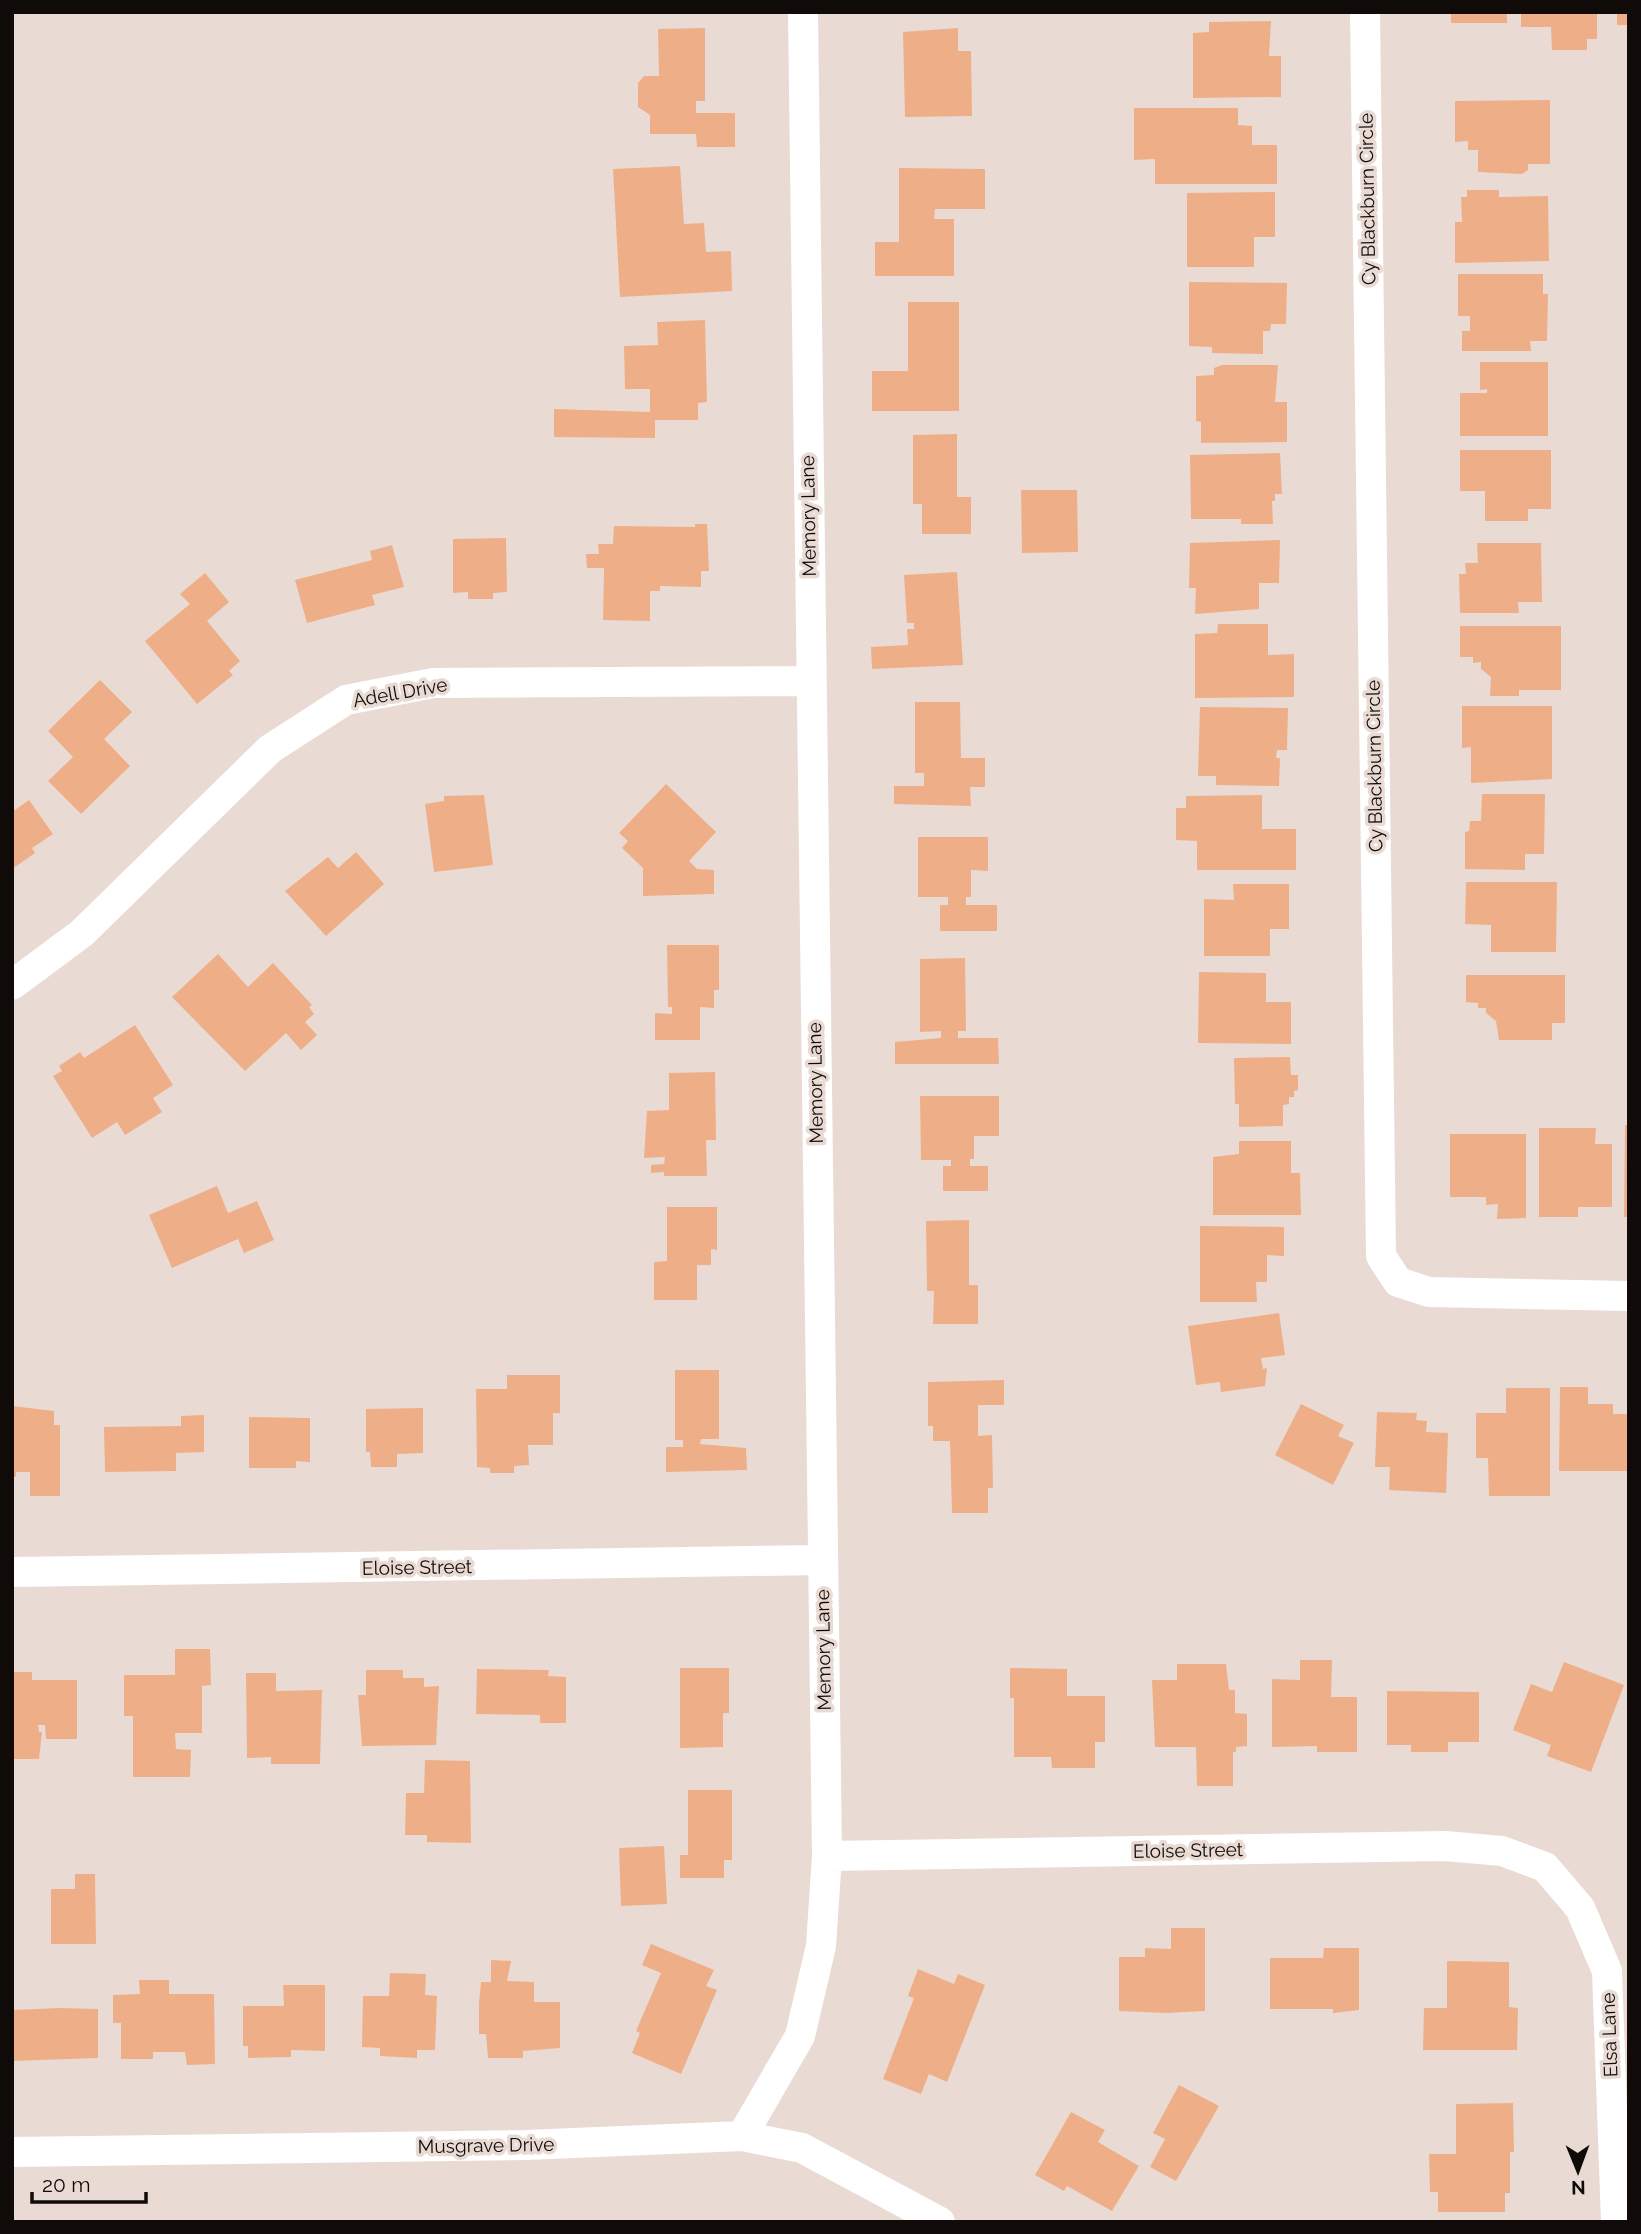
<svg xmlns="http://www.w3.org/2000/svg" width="1641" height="2234" font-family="Raleway,sans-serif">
  <rect width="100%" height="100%" fill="#e9dbd3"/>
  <path fill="#eeaf88" d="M1451,12h56v11h-56z
    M1521,12h76v27h-10v11h-35l-1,-23h-30z
    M1617,12h12v13h-12z
    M1271,21l-2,35h12v41l-88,1v-65l16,-1v-10z
    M705,28v73h-9v12h39v34h-38l-1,-13h-46v-19l-12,-8v-24l6,-7h15l-1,-47z
    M958,28v23h13l1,65 -67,1 -2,-85z
    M1550,100v64h-22v6l-6,4 -44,-2v-22h-10v-9l-13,1v-41z
    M1134,108h104v17l14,1v19h25v39h-122v-25l-21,1z
    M680,166l4,58 20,-1 2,29 25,-1 1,40 -112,6 -7,-128z
    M899,168l86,1v40h-50l-1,10h20v57h-79v-34h24z
    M1467,190h32v7l49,-1 1,65 -94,2v-41h7l-1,-25h6z
    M1275,192v45h-21v30h-67v-74z
    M1458,274h85v20h5l-1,47h-17l1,10h-69v-20h8v-15h-12z
    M1189,282l98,1 -1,41h-15l-1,7h-7v23l-51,-1v-6l-23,-1z
    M908,302h51v109h-87v-40h36z
    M705,320l2,82 -9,1v17h-43v18l-101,-1v-28l96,3v-23h-25l-1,-43 34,-1 -1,-23z
    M1480,362h68v74h-88v-43h27v-4l-7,1z
    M1222,365h56l-3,37h12v40l-86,1v-21l-5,-1v-45l18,-1v-7z
    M957,434v63h14v37h-49v-30h-9v-69z
    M1460,450h91v59h-23v12h-43v-30h-25z
    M1280,453l2,41h-7v7h-3l1,23h-32v-5h-50l-1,-64z
    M1021,490h56l1,62 -56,1z
    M695,524h12l2,47h-8v16l-41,-1v5h-10v30l-47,-1 1,-52h-17l-1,-14h13l-1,-10h15l1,-18 81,1z
    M506,538l1,54 -14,1v6h-25v-7l-15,1v-54z
    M1280,540l-1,43h-20v26l-64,5 1,-26h-7l1,-45z
    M1477,543h64l1,59h-24l1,11h-59l-1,-39h7l-1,-11h13z
    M392,545l12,42 -32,8 3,10 -68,18 -12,-43 77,-20 -2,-9z
    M957,572l6,93 -91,4 -1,-22 37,-2 -1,-16h7v-6h-7l-3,-48z
    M205,573l24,29 -22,19 33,40 -11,10 4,4 -36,29 -52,-63 45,-37 -10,-10z
    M1218,624h50v31l26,-1v43l-99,1v-64l22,-1z
    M1460,626h101v64h-42v6h-29l1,-19 -10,-8v-7l-8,1v-6h-13z
    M100,680l32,32 -28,27 26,27 -49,48 -33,-33 25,-24 -25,-26z
    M915,702h45l1,56h24v29h-15l1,19 -77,-2v-18h30v-13h-9z
    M1462,706h90v73l-81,4v-36l-9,1z
    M1200,707l88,1 -1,42h-10l-1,8h4l-1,28 -63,-1v-9h-18z
    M666,784l50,48 -27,29 8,8 17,1v24l-71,2v-28l-21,-20 6,-7 -9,-8z
    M1482,794h63l-1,60h-19v16l-60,-1v-37l4,-1 1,-10h11z
    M484,795l9,70 -59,7 -9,-68 19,-3v-5z
    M1262,795v34h34v41h-99v-29l-21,-1v-32h10v-12z
    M29,800l24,34 -21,14 3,5 -23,16v-57z
    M918,837h70v34l-17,-1v27h-5v8h31v26h-57v-26h8v-8h-30z
    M356,852l28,32 -58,52 -41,-45 43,-34 10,11z
    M1466,882h91l-1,70h-65v-27l-26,-1z
    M1233,884h56v45h-19v27h-66v-57l30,1z
    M667,945h52v45h-5v18l-14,-1v33h-45v-27l17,1v-7h-4z
    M218,954l30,33 25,-24 39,42 -3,2 5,7 -9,8 12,13 -16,15 -15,-17 -41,38 -73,-74z
    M965,958l1,73h-8v7h40l1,26h-104v-22l46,-4v-7l-21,1v-73z
    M1199,972l67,1v29h25v42l-93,-1z
    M1466,975h99v48h-13v17h-53l-3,-19 -10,-8v-5h-8v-5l-12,-1z
    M135,1025l38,60 -20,13 9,14 -37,23 -8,-13 -25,16 -39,-62 9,-5 -3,-5 21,-14 4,6z
    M1290,1057l1,18h7v15l-4,1v6h-5v7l-6,1v21l-44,1v-23h-4l-1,-46z
    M715,1072l1,68h-10l1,36h-43v-4l-13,1v-8l13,-1 1,-7 -21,1 3,-47 22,-1v-37z
    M920,1096h79v40h-25v23h-4v7h18v25h-45v-25h8v-6h-30z
    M1625,1125h4v92h-5z
    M1539,1128h57l-1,16h17v63h-34v10h-39z
    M1450,1134h76v84l-29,1 1,-15 -12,1v-8h-36z
    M1239,1141h52v32h9l1,42h-88v-58l26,-3z
    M217,1186l11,27 29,-12 17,39 -30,13 -6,-14 -66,29 -23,-53z
    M667,1207h50v43l-6,-1v16h-14v35h-43v-38l13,-1z
    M969,1220v65h9v39h-45l1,-33h-7l-1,-70z
    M1200,1226l84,1v29l-17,-1v27h-11l1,20h-57z
    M1279,1313l6,42 -24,3 2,11 4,-1 -2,18 -44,6 -1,-10 -24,3 -8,-59z
    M675,1370h44v69h-18l-1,5 46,4 1,22 -81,2v-25h17v-7h-8z
    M507,1375h53v38h-7v32h-25l1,20 -15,1v7h-24v-5l-13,-1 -1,-78h31z
    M1004,1380v25h-26v31l14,-1 1,53h-5v25h-36l-2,-72h-17v-15h-5v-44z
    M1560,1387h28v17h25v10h16v57h-70z
    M1506,1388h44v108h-61l-1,-38h-12v-45h30z
    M1301,1404l43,21 -6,11 16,7 -21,42 -58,-30z
    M12,1406l42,5v14h6v71h-30v-24h-14v5l-4,-1z
    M423,1408v45l-26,1v13h-26l-1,-15h-4v-43z
    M1377,1412l40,1 -1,7 11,1 -1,11 22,1 -2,60 -57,-3 1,-23h-15z
    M204,1415v37l-28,1v18l-71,1 -1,-45 77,-1v-10z
    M249,1417l61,1v44l-14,-1v7h-47z
    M175,1649h35l1,36 -9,1v47h-27l1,16 15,1 -1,27h-57v-61h-9v-41h51z
    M1300,1660h32l-1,37h26v55h-40v-6l-45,1v-68l28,1z
    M1564,1662l60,23 -33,87 -44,-16 4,-11 -38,-15 18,-46 21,8z
    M1177,1664h49l3,26h6v23l12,1v32l-11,1v5h-3v34h-36l-1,-39h-41l-3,-67h25z
    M680,1668h49v45h-6v34l-43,1z
    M1010,1668l57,1v27h38v46h-10v26h-43l-1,-11h-37v-59h-4z
    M477,1669l72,1 -1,6 18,1v46h-26v-8l-64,-1z
    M366,1670h37v8h21v9l15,-1 -3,59 -74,1 -4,-51h8z
    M12,1672h20v8h45v59h-31l-1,-14h-7l1,7h3l-3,27h-27z
    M246,1673h30v18l46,-1 -2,74h-49v-7l-24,1z
    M1387,1691l92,1v50h-31v10h-37v-7h-24z
    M425,1760l45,1 1,82 -44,-1v-7h-22l1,-42h18z
    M688,1790h44v70h-8v18h-44v-23h8z
    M664,1846l3,58 -46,2 -2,-58z
    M75,1874h20l1,70h-45v-55h24z
    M1171,1928h34v83l-39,2 -47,-2v-54h26v-9l26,1z
    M651,1944l63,26 -8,16 11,4 -36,84 -49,-21 8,-20 -4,-2 25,-58 -19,-8z
    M1324,1948h35v62l-26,3v-4h-63v-51h53z
    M491,1960l20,1 -4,20 27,1v20h26v46l-37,3v7h-35l-2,-24h-7v-31l2,-21h10z
    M1447,1961l62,1v45l9,1 -1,42h-94l1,-42h23z
    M918,1969l36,15 4,-10 27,11 -38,97 -18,-8 -8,20 -38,-15 31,-81 -6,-2z
    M390,1973l36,1 -1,21 12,1 -2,54h-18v8l-37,-2v-8l-18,-1 1,-51h26z
    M139,1980h30v14h45l1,70 -28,1 -2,-13h-32v7h-32v-36h-8v-28l27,-1z
    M283,1985h42v66l-34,-1v7l-43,1v-12h-5v-40h41z
    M60,2008l38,1v49l-86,3 1,-51z
    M1179,2085l40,21 -43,75 -26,-14 15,-28 -12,-6z
    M1513,2103l1,49h-4v41h-5v19h-67v-20h-8l-1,-38h27v-50z
    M1071,2112l34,18 -7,12 41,24 -27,45 -45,-25 -3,5 -29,-16z"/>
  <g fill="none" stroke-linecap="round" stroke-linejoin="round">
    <path stroke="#fff" stroke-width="30" d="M1365,12l16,1244 17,26 31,10 200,4
      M12,985l70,-52 188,-184 76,-49 87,-17 377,-2
      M12,1572l809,-12
      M827,1856l618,-10 57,5 43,16 35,41 27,63 9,251
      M742,2136l58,-100 21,-90 6,-90 -24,-1844
      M12,2152l514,-7 216,-9 60,12 138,74"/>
  </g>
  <g text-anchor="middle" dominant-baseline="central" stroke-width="7" stroke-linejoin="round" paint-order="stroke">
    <g font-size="19" fill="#100b09" stroke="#e9dbd3">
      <text transform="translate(1367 199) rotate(-91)">Cy Blackburn Circle</text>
      <text transform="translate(808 516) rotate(-91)">Memory Lane</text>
      <text transform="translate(400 692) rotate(-10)">Adell Drive</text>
      <text transform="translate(1374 766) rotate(-91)">Cy Blackburn Circle</text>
      <text transform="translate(815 1083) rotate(-91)">Memory Lane</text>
      <text transform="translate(417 1567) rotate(-1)">Eloise Street</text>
      <text transform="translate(823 1650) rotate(-91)">Memory Lane</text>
      <text transform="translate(1188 1850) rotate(-1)">Eloise Street</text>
      <text transform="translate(1609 2035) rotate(-92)">Elsa Lane</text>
      <text transform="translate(486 2145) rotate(-1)">Musgrave Drive</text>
    </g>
  </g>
  <rect width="1641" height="2234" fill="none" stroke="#100b09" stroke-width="28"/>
  <g transform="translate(1578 2171) rotate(179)" stroke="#e9dbd3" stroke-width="5" paint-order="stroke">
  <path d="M0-5L12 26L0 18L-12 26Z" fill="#100b09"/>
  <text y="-10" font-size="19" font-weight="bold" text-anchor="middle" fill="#100b09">N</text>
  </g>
  <path d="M32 2192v10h114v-10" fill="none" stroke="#100b09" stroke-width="3.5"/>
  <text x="42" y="2192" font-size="21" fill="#100b09" stroke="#e9dbd3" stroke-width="5" paint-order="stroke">20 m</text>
</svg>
